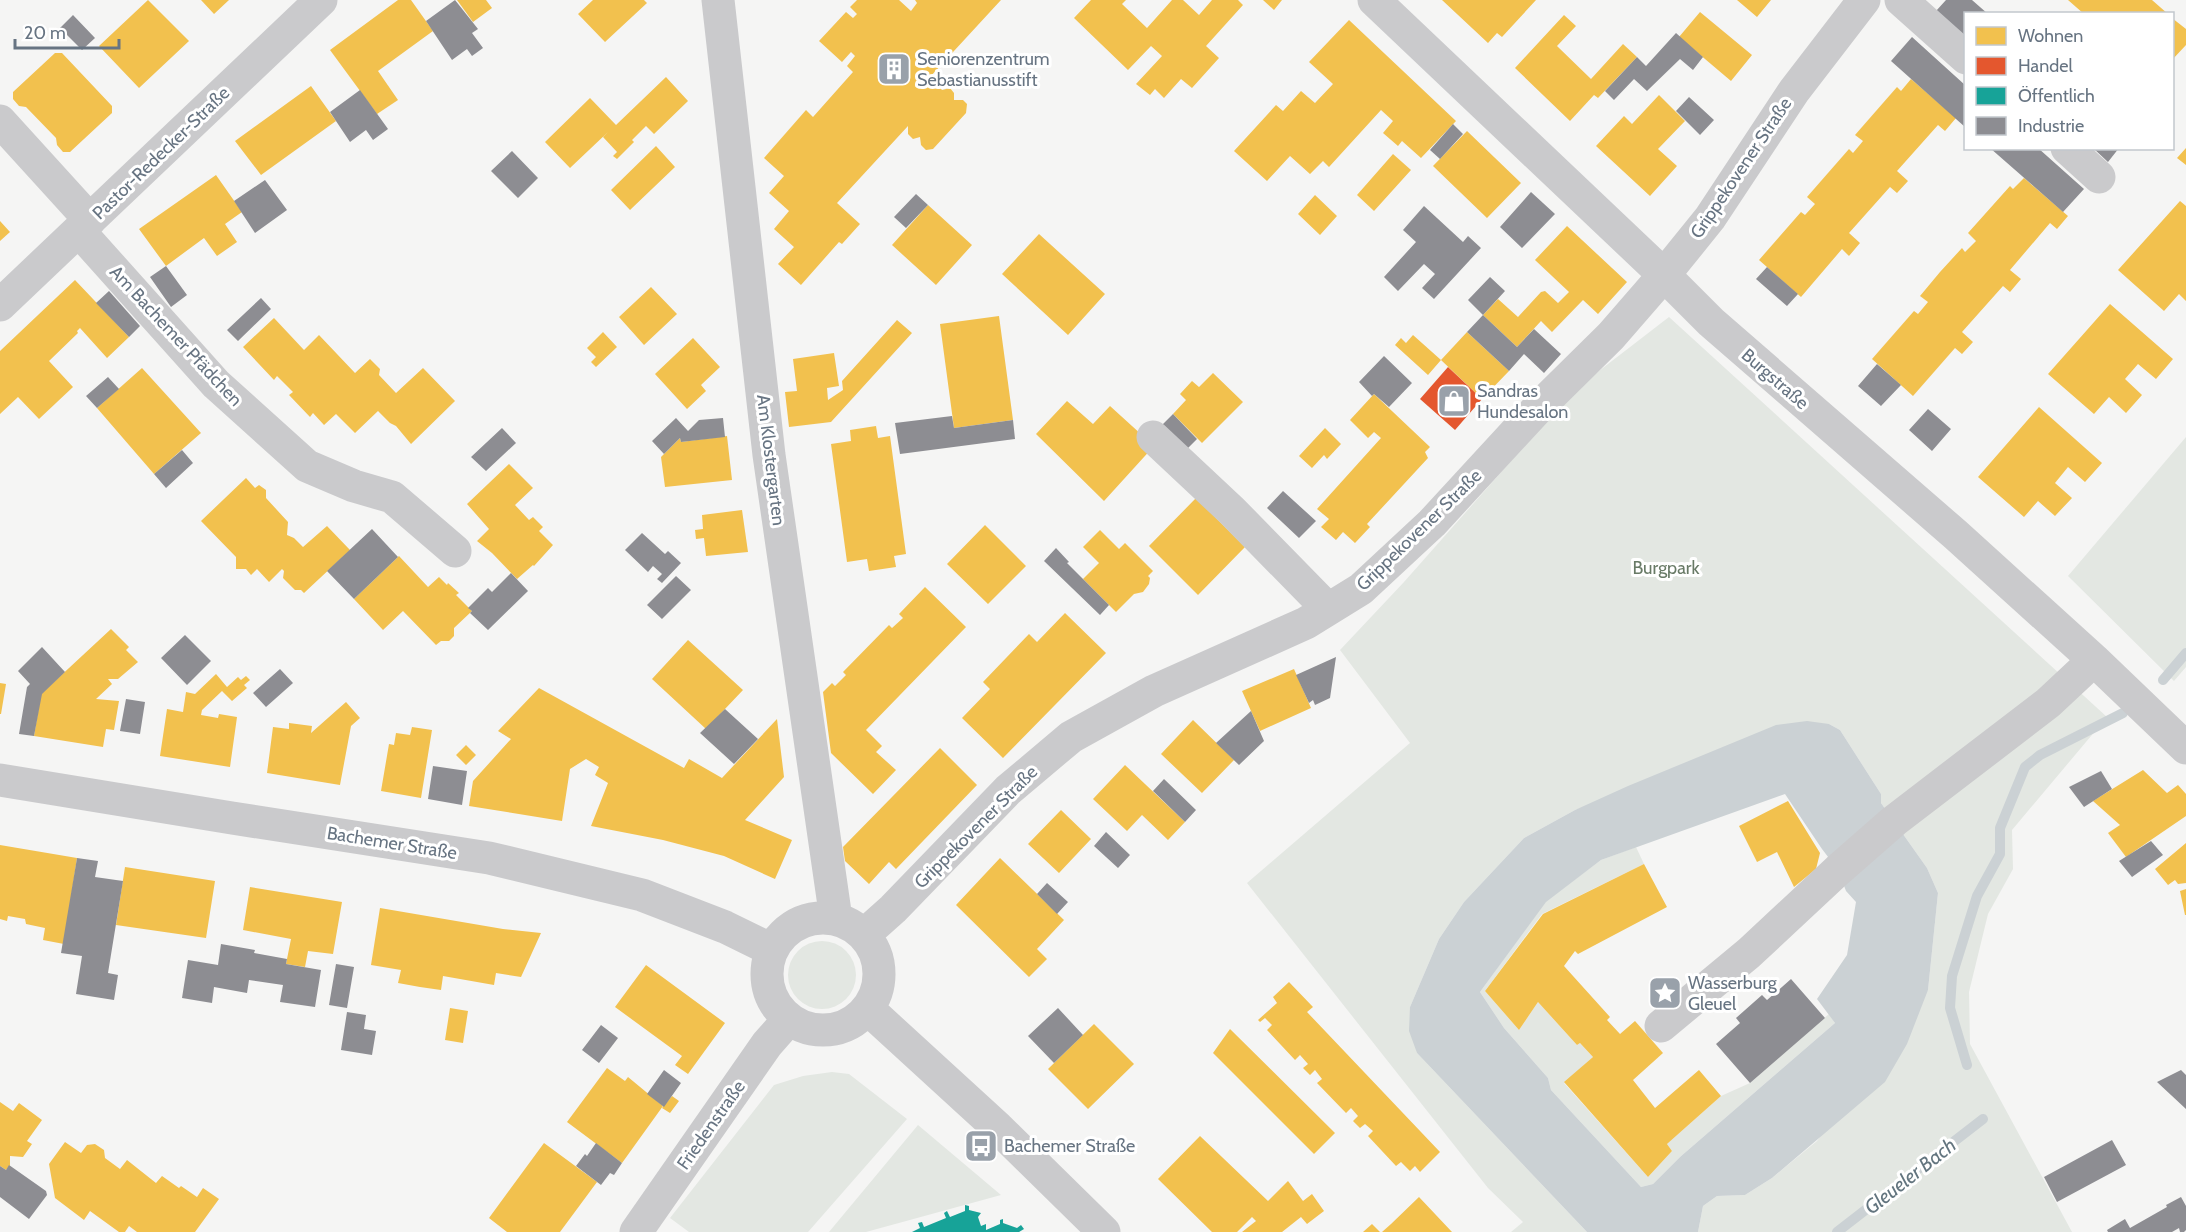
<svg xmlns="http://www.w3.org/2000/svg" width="2186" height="1232" font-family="Cabin,sans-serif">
  <rect width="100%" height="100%" fill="#f5f5f4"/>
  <path fill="#e3e7e2" d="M1669,317l438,400 -95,113 1,39 -25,45 -19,78 1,52 102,188h-374l5,-26 14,-10 28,-1 27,-17 45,-37 111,-151 10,-97 -11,-25 -46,-65v-9l-41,-64 -11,-6 -254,86 -51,28 -60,64 -25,37 -29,68 7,46 170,179h-76l12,-10 -35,-34 -241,-305 163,-140 -70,-93 64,-68 169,-191z
    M2186,437v230l-12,14 -106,-105z
    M1636,847l8,17 -102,50 -57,77 34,39 19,-28 39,43 3,-2 13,14 -29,26 84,94 24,-26 -5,-7 54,-48 29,-13 79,-69 6,9 -155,134 -27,27 -12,3 -90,-97 -3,-12 -44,-50 -24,-36 66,-91 55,-41z
    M788 975a34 34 0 1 1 68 0a34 34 0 1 1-68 0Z
    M832,1072l17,2 58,45 -99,113h-119l-19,-14 104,-133 29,-9z
    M918,1125l83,70 -135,37h-37z"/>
  <path fill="#cbd1d4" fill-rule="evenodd" d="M1807,721l22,3 11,6 41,64v9l46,65 11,25 -10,97 -21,54 -22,38 -113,96 -27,17 -28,1 -14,10 -5,26h-111l-170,-179 -8,-22 1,-24 29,-68 25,-37 60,-64 51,-28 53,-24 148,-61zM1785,794l37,55 16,21 8,21 10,11 -9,53 -30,44 18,24 -155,134 -27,27 -12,3 -90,-97 -3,-12 -44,-50 -24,-36 66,-90 55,-42z"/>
  <path fill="#f2c14e" d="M148,0l41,41 -50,47 -40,-42z
    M201,0h28l-15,14z
    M398,0h13l22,31 -55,40 20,29 -21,14 -47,-64z
    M457,0h29l6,8 -19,14z
    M593,0h51l3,3 -42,39 -27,-28z
    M857,0h42l12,11 6,-8 -2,-3h86l-71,77 12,13 8,-2 4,5v7h9l4,4 -1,9 -33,36 -7,1 -5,-5 -1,-8 -7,2 -5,-5v-8l-71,77 23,21 -18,20 -3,-2 -38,43 -23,-21 16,-17 -20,-18 15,-18 -20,-18 15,-17 -20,-18 42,-48 7,7 40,-45 -6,-6 8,-10 -4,-4 -9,10 -23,-21 27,-29 7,6 4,-4 -7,-7z
    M1091,0h35l-4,4 25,24 25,-28h11l16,15 13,-15h26l5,5 -37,41 13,12 -27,30 -11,-9 -17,19 -9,-9 -5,6 -14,-11 26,-28 -11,-10 -23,24 -54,-52z
    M1263,0h19l-8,10z
    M1442,0h94l-34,37 -5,-4 -9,10z
    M1737,0h34l-14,17z
    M2068,0h84l16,14h-84z
    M1700,12l52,43 -21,26 -52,-44z
    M1564,15l12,11 -19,20 34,33 32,-35 14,13 -39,41 -4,-3 -24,26 -55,-53z
    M2172,18l14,11v16l-14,15z
    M1349,20l107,101 -35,37 -19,-17 -4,5 -15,-13 10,-12 -12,-11 -52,57 -6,-6 -13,13 -20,-18 -23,25 -33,-30 42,-46 7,6 18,-20 14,12 18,-19 -24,-22z
    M55,53h7l50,53v7l-42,39h-7l-6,-7 -1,-7 -30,-31 -7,-1 -6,-7v-7z
    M666,77l22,24 -34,33 -8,-8 -14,14 2,2 -17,17 -4,-3 4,-4 -14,-15 5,-5 -38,36 -25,-26 45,-44 26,27z
    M1911,79l45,39 -11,13 -7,-6 -41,46 11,10 -11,12 -7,-6 -41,46 11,10 -11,13 -7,-7 -41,48 -42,-37 42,-48 4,3 10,-11 -8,-7 42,-48 4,4 10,-12 -8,-6 42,-48 4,4z
    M311,86l25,35 -75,54 -26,-34z
    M1659,95l26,26 -27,28 19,17 -27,30 -54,-50 28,-30 8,8z
    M1467,131l54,52 -34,35 -54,-52z
    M656,146l19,21 -45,43 -19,-20z
    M2186,148v17l-9,-7z
    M1393,154l18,16 -37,41 -17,-16z
    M216,175l26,37 -17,12 12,18 -20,14 -13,-18 -38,28 -27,-37z
    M2024,178l44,38 -11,13 -7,-6 -40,47 11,9 -11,13 -7,-6 -41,46 11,10 -11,12 -7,-6 -42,48 -41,-37 42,-48 4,3 10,-12 -8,-6 20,-24 22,-24 3,4 11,-11 -8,-8 42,-47 3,3z
    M1315,195l22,21 -17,19 -22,-21z
    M2180,201l6,5v95l-7,-7 -15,17 -46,-41z
    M928,205l44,40 -36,40 -44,-40z
    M0,221l10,11 -10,9z
    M1567,226l60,56 -29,32 -15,-14 -31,32 -11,-11 -24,26 -34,-32 15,-16 20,18 23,-25 4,-1 13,12 11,-11 -34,-32z
    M1039,234l66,60 -37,41 -66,-61z
    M75,280l54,57 -22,21 -27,-30 -3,3 1,2 -29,28 24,26 -34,32 -21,-22 -18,17v-63z
    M651,287l26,27 -33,31 -25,-28z
    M2110,304l63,55 -17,20 -18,-15 -13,15 17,16 -16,18 -17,-16 -15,17 -46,-40z
    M999,316l14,104 -59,8 -14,-104z
    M274,318l30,32 15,-15 36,38 15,-14 10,10 -1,6 17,18 27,-25 32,33 -44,43 -15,-18 -6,-3 -12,-12 -23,22 -19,-19 -12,11 -11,-12 -3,4 -21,-22 4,-3 -16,-16 -3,4 -31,-33z
    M897,320l15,13 -81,89 -42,5 -4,-35 12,-1 -4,-32 41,-6 5,33 -12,2 1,12 15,-10 -1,-9z
    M603,332l14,15 -21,20 -5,-5 5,-5 -9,-9z
    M1467,332l42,39 -27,28 -41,-39z
    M1413,335l28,25 -13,15 -33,-30 6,-7 5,5z
    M693,338l27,29 -19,18 5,6 -19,18 -32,-35z
    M142,368l59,65 -47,41 -57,-66z
    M1213,373l30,29 -41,41 -29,-29 13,-14 -6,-6 12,-13 7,6z
    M1374,394l56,53 -5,5 3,6 -61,66 3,3 -15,16 -12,-11 -7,8 -15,-13 8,-8 -12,-10 64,-71 -7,-6 -6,6 -18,-18z
    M1067,401l26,23 17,-18 44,40 -50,55 -68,-67z
    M2039,407l63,56 -17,19 -17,-15 -13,16 17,15 -17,18 -17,-15 -14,16 -46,-40z
    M876,426l2,12 12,-2 16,118 -12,2 2,11 -27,4 -2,-12 -20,3 -16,-118 20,-3 -1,-11z
    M1325,428l16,16 -14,15 -3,-4 -12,13 -13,-12z
    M727,436l5,44 -67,7 -4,-30 19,-19 1,4z
    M509,464l24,24 -18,17 14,15 4,-3 10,10 -4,4 14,14 -19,21 -1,-1 -16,14 -25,-26 -15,-12 12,-12 -22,-25z
    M246,478l9,10 4,-3 7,5v8l22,24 -1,13 7,3 9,9 24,-21 23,24 -46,43 -3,-3h-6l-12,-12 1,-7 -2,-2 -13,13 -12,-13 -6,6 -5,-6h-10v-12l-35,-36z
    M1196,498l49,49 -47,48 -49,-49z
    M742,510l6,42 -42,4 -2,-18 -8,1 -1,-9 8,-1 -1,-14z
    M985,525l41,41 -38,38 -41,-40z
    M1100,530l19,19 6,-6 28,28 -5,5 2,2 -1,6 -6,8 -9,2 -18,18 -33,-33 16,-16 -16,-16z
    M399,556l29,31 11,-10 8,8 1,-2 11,10 -3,2 16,16 -18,17v8l-5,5h-8l-5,4 -33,-34 -20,19 -29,-31z
    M925,587l41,40 -100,103 16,16 -6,6 20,18 -23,24 -42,-41 -8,-61 9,-9 3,3 11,-11 -3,-3 46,-47 3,3 11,-10 -4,-4z
    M1065,613l41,40 -103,105 -41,-40 28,-29 -7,-7 46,-48 8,8z
    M111,629l18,18 -3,3 12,12 -20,17h-10l4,5 -16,15 23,2 -5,29 -8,-1 -3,18 -69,-11 7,-42z
    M688,640l55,50 -37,39 -54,-50z
    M1294,669l17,39 -51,23 -18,-40z
    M216,674l11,13 11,-10 3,3 5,-4 4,4 -6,5 3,3 -15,13 -10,-10 -20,19 -1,5 17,3 1,-4 18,3 -7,50 -70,-11 7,-47 16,3 3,-20 9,2z
    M0,683l6,1 -5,30h-1z
    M539,688l145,80 5,-9 33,19 55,-59 7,58 -39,43 47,20 -17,39 -51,-23 -61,-16 -72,-14 17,-43 -13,-8 4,-8 -13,-8 -16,10 -8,52 -93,-15 4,-25 38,-42 -13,-8z
    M346,702l14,16 -9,8 -11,59 -73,-12 6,-46 16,2v-6l23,3 -1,7z
    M1193,720l41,40 -32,33 -41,-39z
    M412,727l20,3 -11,68 -40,-7 8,-47 5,1 2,-12 14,2z
    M466,745l10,10 -10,10 -10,-10z
    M940,748l37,37 -81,84 -7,-7 -20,22 -24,-23 -2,-14z
    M1125,765l60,57 -17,18 -26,-25 -15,16 -34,-32z
    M2143,770l24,23 11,-8 8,9v22l-60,41 -18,-24 12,-8 -27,-24z
    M1788,801l32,52 -4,16 -22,18 -17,-35 -20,10 -18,-36z
    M1061,810l30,29 -32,34 -31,-29z
    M2186,843v40l-8,1 -3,-4 -7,5 -13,-16z
    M0,845l77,13 -13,86 -21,-4 2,-12 -19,-4 -1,-5 -17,-3 -1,5 -7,-2z
    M1000,858l64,62 -27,29 10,10 -18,18 -73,-72z
    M1644,864l23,43 -89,47 -3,-3 -11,15 46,51 -3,3 13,14 15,-13 28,32 -30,27 22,28 44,-38 22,26 -54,48 5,7 -24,26 -84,-95 29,-25 -13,-14 -3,2 -39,-43 -19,28 -34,-39 58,-77z
    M125,867l90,14 -9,57 -90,-13z
    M250,887l92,15 -9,52 -25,-3 -3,16 -19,-3 5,-25 -48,-9z
    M2186,889v26h-1l-5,-24z
    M380,908l123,21 38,4 -20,44 -25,-4 -2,12 -51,-9 -2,14 -21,-3 -22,-4 3,-13 -30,-5z
    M646,965l79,58 -37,51 -13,-9 7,-9 -67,-49z
    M1289,982l24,25 -6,5 133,140 -20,20 -5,-6 -5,5 -9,-9 -5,4 -28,-30 5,-5 -8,-7 -5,4 -7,-7 5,-5 -7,-8 -5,5 -29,-30 5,-4 -7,-9 -5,5 -7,-7 5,-4 -8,-9 -5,5 -28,-30 5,-5 -7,-7 -5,4 -2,-2 19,-17 -4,-6z
    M450,1008l18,3 -5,32 -18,-3z
    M1094,1024l40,40 -46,45 -40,-40z
    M1230,1029l105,104 -21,21 -101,-101z
    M607,1068l18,13 3,-4 35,29 -41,57 -55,-41z
    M672,1096l7,5 -9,12 -8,-5z
    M0,1102l13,9 6,-8 23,17 -15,21 5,3 -9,13 -13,-1v9l-4,5 -6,-4z
    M1200,1136l68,65 20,-20 15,20 9,-7 12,17 -17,13 -6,-7 -19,15h-40l14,-11 -4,-4 -15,15h-25l-54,-53z
    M65,1142l16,11 6,-8 8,-1 9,6 1,8 15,11 7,-9 29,23 6,-7 17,12 2,-2 16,11 6,-9 16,11 -24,33h-58l-8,-6 -4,6h-6l-29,-21 -6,9 -29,-22 -6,-34z
    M544,1143l53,39 -37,50h-53l-18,-14z
    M1419,1197l33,35h-70l9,-8z
    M1372,1224l8,8h-17z"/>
  <path fill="#e4572e" d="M1448,367l34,32 -27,31 -35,-31z"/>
  <path fill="#17a398" d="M965,1205l4,1v4l12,3 -3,4 3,9 5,-2v6l14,-6v-4l3,-1v4l14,5 4,-3 3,4 -5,3h-107l8,-4 -2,-5 4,-1 2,5 22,-9 -2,-5 3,-2 3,6 15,-6z"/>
  <path fill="#8d8d92" d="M455,0l23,29 -6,4 11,15 -11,8 -5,-7 -15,11 -26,-39z
    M1946,0h26l16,14h-22l-1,22 -29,-25z
    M73,15l22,23 -13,12 -22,-22z
    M1676,33l27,24 -10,13 -13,-11 -33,32 -13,-12 -20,21 -9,-9 32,-34 9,9z
    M1912,37l53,48v42l-74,-66z
    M360,90l28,39 -15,11 -7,-10 -16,12 -20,-30z
    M1689,97l25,23 -14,15 -24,-24z
    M1453,124l10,10 -23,25 -10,-9z
    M1990,148h48l46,41 -21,23z
    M2093,148h26l-11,14z
    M512,151l26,27 -20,20 -27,-27z
    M265,180l22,30 -32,23 -21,-32z
    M1531,192l24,22 -33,34 -22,-21z
    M916,194l12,11 -22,23 -12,-11z
    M1424,206l39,36 5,-6 13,12 -47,51 -12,-11 13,-14 -11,-10 -26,27 -14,-14 32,-35 -13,-12z
    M166,266l21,29 -16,12 -21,-30z
    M1767,267l31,27 -11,12 -31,-27z
    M1490,277l15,14 -22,24 -15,-15z
    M109,291l31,35 -11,11 -33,-34z
    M261,298l10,11 -33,32 -11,-11z
    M1483,315l34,32 17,-18 27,25 -17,19 -20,-19 -15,17 -42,-39z
    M1384,356l28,27 -23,24 -15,-13 -2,2 -13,-14z
    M1877,364l24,21 -20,21 -23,-20z
    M108,377l11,12 -22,19 -11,-12z
    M1928,409l23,20 -19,22 -23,-21z
    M1173,414l24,25 -12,12 -25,-24z
    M952,416l2,12 59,-8 2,19 -115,15 -5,-31z
    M676,418l12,13 11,-11 24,-2 2,19 -44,5 -1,-4 -16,16 -12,-13z
    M502,428l14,15 -30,28 -15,-14z
    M182,450l11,13 -27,25 -12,-14z
    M1283,491l33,30 -17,17 -32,-30z
    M372,529l26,28 -44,42 -27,-28z
    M642,533l23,21 3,-3 13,12 -19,20 -5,-4 5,-5 -9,-8 -5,6 -23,-22z
    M1056,548l13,14 -2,1 42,42 -9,10 -56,-54z
    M511,573l17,18 -40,39 -18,-17 2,-2 -4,-3 20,-20 4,4z
    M676,576l15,14 -29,29 -15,-14z
    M185,635l26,26 -24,24 -26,-27z
    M42,647l23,25 -23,22 -8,42 -15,-2 8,-47 3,-3 -12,-13z
    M1336,657l-6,41 -15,7 -2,-5 -4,3 -13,-28z
    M280,669l13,14 -27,24 -13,-14z
    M126,699l19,3 -5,32 -20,-3z
    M725,709l33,30 -24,25 -34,-31z
    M1251,711l13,30 -25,24 -23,-22z
    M433,766l34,5 -5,34 -34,-6z
    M2101,771l11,18 -28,18 -15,-20z
    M1164,779l32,31 -11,12 -32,-31z
    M1106,832l24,23 -12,13 -24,-22z
    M2151,841l12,14 -31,22 -13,-16z
    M77,858l21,3 -3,16 28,4 -15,92 10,2 -4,25 -38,-6 6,-38 -21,-3z
    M1047,883l21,19 -11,12 -20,-20z
    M221,944l34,6 -1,3 33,6 -1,5 35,6 -6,37 -35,-5 3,-17 -34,-5 -2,13 -33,-6 -2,16 -30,-5 6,-38 30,5z
    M336,964l18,3 -7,41 -18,-3z
    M1791,979l34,39 -75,65 -34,-39 24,-21 -4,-5 26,-23 5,5z
    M1058,1008l25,27 -29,28 -26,-27z
    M347,1012l19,3 -2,14 12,2 -4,24 -31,-5z
    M601,1025l17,13 -19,25 -17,-13z
    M664,1070l17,13 -17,24 -17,-13z
    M2181,1070l5,5v34l-29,-27z
    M2112,1140l14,25 -69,37 -13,-25z
    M596,1143l26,20 -8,12 -4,-2 -9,12 -25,-19 9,-12 2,2z
    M9,1165l37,26 1,4 -18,24 -29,-22v-31l6,4z
    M2181,1197l5,9v24l-2,2h-4l-1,-4 -7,4h-64l-1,-2 18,-11 5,9 37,-21 -1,-2z"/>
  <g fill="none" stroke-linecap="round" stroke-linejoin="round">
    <path stroke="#cbd1d4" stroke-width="10" d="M2163,680l23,-27
      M1967,1065l-17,-57 2,-32 25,-80 23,-42v-26l25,-61 15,-12 83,-42
      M1837,1232l146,-113"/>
    <path stroke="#cacacc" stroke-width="33" d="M718,0l51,455 67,464
      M1374,0l290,275 47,47 245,213 138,125 92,88
      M1901,0l65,58
      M0,121l90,99
      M2067,148l32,29
      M79,231l137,153 91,82 47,20 38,11 63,54
      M0,305l321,-305
      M1153,437l79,74 96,98
      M0,780l232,38 257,40 153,37 83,32 47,23
      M767 974a56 56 0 1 1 112 0a56 56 0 1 1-112 0Z
      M865,934l28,-25 115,-119 63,-53 83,-46 152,-68 55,-34 71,-66 106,-115 73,-72 53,-61 46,-57 84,-127 70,-91
      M868,1009l130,119 106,104
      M1661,1026l88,-73 89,-83 56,-49 154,-118 46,-43
      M636,1232l131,-188 22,-25"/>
  </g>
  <defs>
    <symbol id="building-square" viewBox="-11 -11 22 22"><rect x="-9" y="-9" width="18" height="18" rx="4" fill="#99a1aa" stroke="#fff"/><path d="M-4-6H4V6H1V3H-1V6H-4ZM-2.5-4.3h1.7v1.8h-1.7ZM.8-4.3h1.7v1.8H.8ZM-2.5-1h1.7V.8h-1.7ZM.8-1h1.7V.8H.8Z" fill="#fff"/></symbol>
    <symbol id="shop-square" viewBox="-11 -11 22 22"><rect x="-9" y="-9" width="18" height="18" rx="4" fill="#99a1aa" stroke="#fff"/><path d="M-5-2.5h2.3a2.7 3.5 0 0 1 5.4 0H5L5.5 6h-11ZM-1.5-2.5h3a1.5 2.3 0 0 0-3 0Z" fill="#fff"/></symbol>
    <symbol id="sight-square" viewBox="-11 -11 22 22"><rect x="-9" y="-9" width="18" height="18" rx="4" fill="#99a1aa" stroke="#fff"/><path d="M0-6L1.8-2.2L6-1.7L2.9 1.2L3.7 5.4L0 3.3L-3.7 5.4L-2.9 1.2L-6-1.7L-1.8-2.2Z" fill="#fff"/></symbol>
    <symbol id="bus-square" viewBox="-11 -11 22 22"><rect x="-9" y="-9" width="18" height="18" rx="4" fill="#99a1aa" stroke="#fff"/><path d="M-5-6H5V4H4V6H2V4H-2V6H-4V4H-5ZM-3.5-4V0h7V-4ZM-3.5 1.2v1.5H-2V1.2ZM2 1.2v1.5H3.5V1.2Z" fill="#fff"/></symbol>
  </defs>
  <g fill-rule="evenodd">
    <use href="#building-square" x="875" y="50" width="38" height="38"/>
    <use href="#shop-square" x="1435" y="382" width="38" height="38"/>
    <use href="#sight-square" x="1646" y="974" width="38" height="38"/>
    <use href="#bus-square" x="962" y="1127" width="38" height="38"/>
  </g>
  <g text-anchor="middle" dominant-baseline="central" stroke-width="6" stroke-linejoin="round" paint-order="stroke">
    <g font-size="18" fill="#677482" stroke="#fff" text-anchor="start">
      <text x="917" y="59">Seniorenzentrum<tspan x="917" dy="21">Sebastianusstift</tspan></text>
      <text x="1477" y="391">Sandras<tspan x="1477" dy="21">Hundesalon</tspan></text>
      <text x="1688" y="983">Wasserburg<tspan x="1688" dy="21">Gleuel</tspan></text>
      <text x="1004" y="1146">Bachemer Straße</text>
    </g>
    <g font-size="18" fill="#677482" stroke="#fff">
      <text transform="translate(161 153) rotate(-44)">Pastor-Redecker-Straße</text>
      <text transform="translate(1741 168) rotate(-56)">Grippekovener Straße</text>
      <text transform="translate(176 336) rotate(47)">Am Bachemer Pfädchen</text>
      <text transform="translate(1775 379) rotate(41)">Burgstraße</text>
      <text transform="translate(771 460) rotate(83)">Am Klostergarten</text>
      <text transform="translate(1419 530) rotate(-44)">Grippekovener Straße</text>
      <text transform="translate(976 827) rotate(-45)">Grippekovener Straße</text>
      <text transform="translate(392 843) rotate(9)">Bachemer Straße</text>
      <text transform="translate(711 1125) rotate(-55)">Friedenstraße</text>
    </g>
    <g font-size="18" fill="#687a66" stroke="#fff">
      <text x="1666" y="568">Burgpark</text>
    </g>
    <g font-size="20" font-style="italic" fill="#63757f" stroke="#fff">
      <text transform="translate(1910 1176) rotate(-38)">Gleueler Bach</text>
    </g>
  </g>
  <rect x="1964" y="12" width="210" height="138" fill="#ffffff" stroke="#c2c7cd" stroke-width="1.5"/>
  <rect x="1976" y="27" width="30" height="18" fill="#f2c14e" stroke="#c2c7cd" stroke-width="1.5"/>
  <text x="2018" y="42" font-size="18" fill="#677482">Wohnen</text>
  <rect x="1976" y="57" width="30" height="18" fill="#e4572e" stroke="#c2c7cd" stroke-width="1.5"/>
  <text x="2018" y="72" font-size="18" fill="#677482">Handel</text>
  <rect x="1976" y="87" width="30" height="18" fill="#17a398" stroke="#c2c7cd" stroke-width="1.5"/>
  <text x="2018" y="102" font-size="18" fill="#677482">Öffentlich</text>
  <rect x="1976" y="117" width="30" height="18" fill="#8d8d92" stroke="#c2c7cd" stroke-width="1.5"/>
  <text x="2018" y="132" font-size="18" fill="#677482">Industrie</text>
  <path d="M15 39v9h104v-9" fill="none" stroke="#677482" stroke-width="3"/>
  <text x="24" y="39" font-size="18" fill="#677482" stroke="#ffffff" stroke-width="4.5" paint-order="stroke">20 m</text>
</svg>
